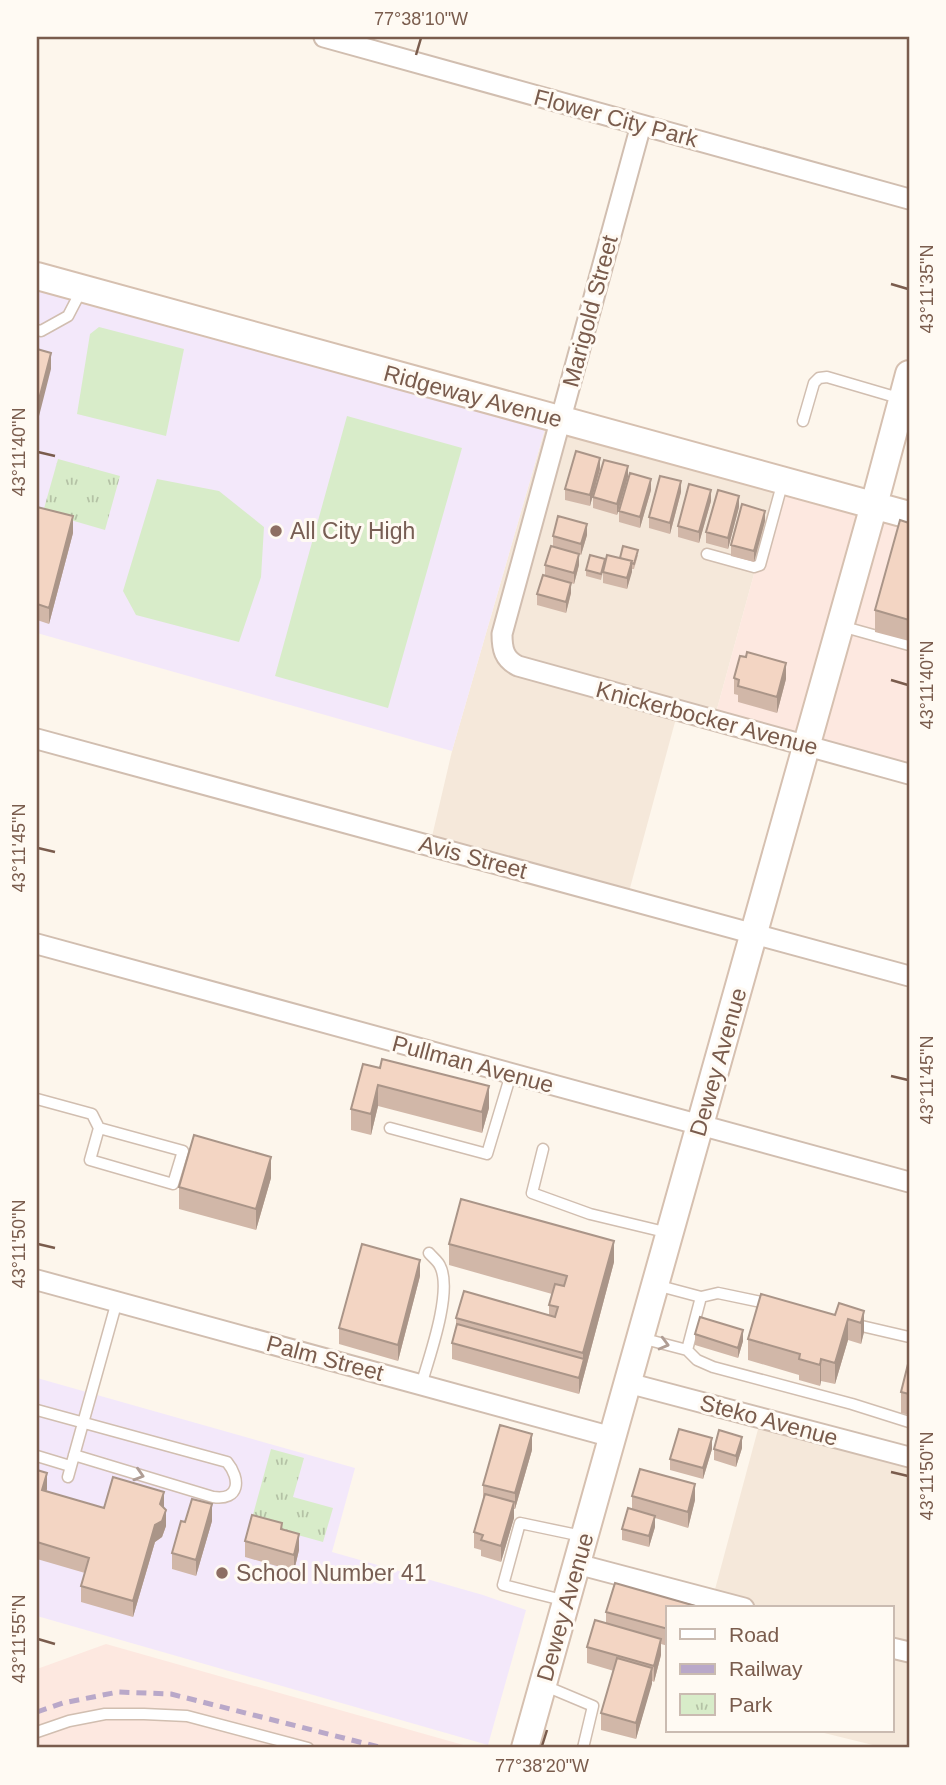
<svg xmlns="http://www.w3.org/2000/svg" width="946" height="1785" font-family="Helvetica,sans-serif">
  <defs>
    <pattern id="park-tufts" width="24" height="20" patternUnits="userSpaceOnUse" patternTransform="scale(1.75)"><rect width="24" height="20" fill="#d8ecc9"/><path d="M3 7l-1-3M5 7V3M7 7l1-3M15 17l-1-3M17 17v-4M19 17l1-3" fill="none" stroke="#b4c2a5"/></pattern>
  </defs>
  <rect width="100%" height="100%" fill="#fdf6ec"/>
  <path fill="#f5e8da" d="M547,416l233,63 -66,241 -36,-9 -51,188 -197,-54 22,-94 93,-322z
    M761,1418l148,39v291h-24l-69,-17h76v-123h-182z"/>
  <path fill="#fde8e0" d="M780,479l129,36v259l-195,-54z
    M106,1644l368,104h-437v-79z"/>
  <path fill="#f3e8fa" d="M37,291l508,138 -93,322 -415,-118z
    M37,1378l318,90 -23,84 151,43 43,15 -38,135 -451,-129z"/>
  <path fill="#d8ecc9" d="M99,327l85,22 -18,87 -89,-22 13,-80z
    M347,416l115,32 -74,260 -113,-32z
    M157,479l62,12 45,36 -3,50 -22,65 -103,-27 -13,-24z"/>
  <path fill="url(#park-tufts)" d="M58,459l62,17 -15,54 -62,-18z
    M271,1449l33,9 -11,39 40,11 -10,34 -72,-20z"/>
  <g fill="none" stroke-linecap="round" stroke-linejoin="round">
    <defs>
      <path id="lane" d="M37,330l4,1 27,-15 14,-27
        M803,421l11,-38 5,-5 8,-1 75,22
        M707,554l47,13 6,-2 23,-84
        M841,626l68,19
        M37,1099l55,15 7,14 -9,32 83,24 10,-33 -84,-23
        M390,1128l97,26 24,-80
        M543,1149l-11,44 58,21 79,19
        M656,1285l45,12 17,-4 52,11
        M853,1324l56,13
        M641,1338l46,12 10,10 16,7 139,37 57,18
        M687,1350l14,-53
        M421,1385c8,-27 32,-94 19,-119 -2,-5 -8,-9 -11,-13
        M37,1410l190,52c14,17 13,39 -14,35l-139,-42
        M37,1456l33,10
        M68,1477l49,-176
        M566,1601l-63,-16 17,-62 62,13
        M543,1685l50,21 -10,42
        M37,1732l32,-11 36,-7h39l43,2 121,32"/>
      <path id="street" d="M324,37l585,162
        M641,125l-139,509c0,15 2,25 16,32l391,108
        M37,739l872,237
        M37,944l872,238
        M37,1280l575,157
        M628,1383l281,74
        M577,1564l167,44
        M892,1648l17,4"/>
      <path id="secondary" d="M37,276l872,239
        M525,1748l349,-1243 35,-131"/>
    </defs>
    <use href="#lane" stroke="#d1beb0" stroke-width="13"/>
    <use href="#street" stroke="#d1beb0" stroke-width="23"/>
    <use href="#secondary" stroke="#d6c0b0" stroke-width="30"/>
    <use href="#lane" stroke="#fff" stroke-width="10"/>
    <use href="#street" stroke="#fff" stroke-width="19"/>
    <use href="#secondary" stroke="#fff" stroke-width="26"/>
    <path stroke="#b9a8c9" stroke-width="5" stroke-dasharray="10 7" stroke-linecap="butt" d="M37,1712l26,-9 55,-11 53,2 212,54"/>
  </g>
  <path fill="#d1b7a8" d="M600,469l-10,37 -25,-6v-11z
    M628,477l-11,38 -24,-7v-11z
    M651,490l-11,38 -21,-6v-11z
    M681,492l-11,42 -21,-6v-11z
    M711,501l-12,42 -21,-6v-11z
    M37,507l36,26 -24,91 -12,-4z
    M739,507l-11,42 -22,-6v-11z
    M765,521l-11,41 -23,-6v-11z
    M909,523v118l-34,-9v-22z
    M587,535l-6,20 -2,-1v11l-5,19 -3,-1v10l-5,20 -29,-8v-11l8,-19v-10l8,-19v-10z
    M638,555l-4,14h-2l-5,20 -24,-6v-11l-2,8 -15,-4v-6l34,-12z
    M746,657l40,22 -9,34 -39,-11v-7l-4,-1v-16z
    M380,1068l109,40 -7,25 -104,-27 -7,29 -20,-5v-21z
    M271,1178l-15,52 -77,-21v-22z
    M449,1244l165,18 -35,132 -127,-35v-16l4,-16v-9l93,-3v-10l3,-11 -103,-29z
    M420,1276l-22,85 -59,-17v-16z
    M864,1311v21l-3,12 -13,-4 -13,44 -14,-3 -1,5 -21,-6v-5l-51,-15v-21z
    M695,1334l48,7 -5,17 -43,-13z
    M909,1360v55l-8,-2v-21z
    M742,1448l-6,19 -22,-7v-11z
    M712,1449l-9,30 -33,-9v-11z
    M532,1450l-17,59h-1v9l-13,44 -20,-6v-6l-7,-2v-16l9,-32v-15z
    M37,1470l10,19 -1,2 58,17h60l2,18 -4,11 -7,5 -22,75 -52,-15v-16l4,-13 -48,-14z
    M632,1496l63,4 -7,28 -33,-10v9l-6,20 -27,-7v-11l10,-19z
    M212,1521l-16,55 -24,-7v-16l13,-31z
    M282,1529l17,21 -5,21 -49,-14v-16z
    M668,1608v38l-7,-2v11l-7,27 -2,-1 -16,58 -35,-9v-17l13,-42 -27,-8v-16l19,-24v-11z"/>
  <path fill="#aa9588" d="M51,353v16l-14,55v-17z
    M600,458v11l-10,37v-11z
    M628,466v11l-11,38v-11z
    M651,479v11l-11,38v-11z
    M681,481v11l-11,42v-11z
    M711,490v11l-12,42v-11z
    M739,496v11l-11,42v-11z
    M765,511v10l-11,41v-11z
    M73,516v17l-24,91v-16z
    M587,524v11l-6,20v-11z
    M579,554v11l-5,19v-11z
    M632,561v11l-5,17v-11z
    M571,583v10l-5,20v-11z
    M786,663v16l-9,34v-16z
    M378,1085v21l-7,29v-21z
    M489,1086v22l-7,25v-21z
    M271,1157v21l-15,52v-21z
    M614,1241v21l-35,132v-16l4,-17v-8z
    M420,1260v16l-22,85v-16z
    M864,1311v21l-3,12v-21z
    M848,1319v21l-13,44v-21z
    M743,1330v11l-5,17v-10z
    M821,1359v22l-1,5v-21z
    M532,1434v16l-17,59v-16z
    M742,1437v11l-6,19v-11z
    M712,1438v11l-9,30v-11z
    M47,1473v16l-5,17v-16z
    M695,1484v16l-7,28v-16z
    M164,1492v16l-4,-4z
    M514,1502v16l-13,44v-16z
    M212,1504v17l-16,55v-16z
    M166,1510v16l-4,11 -7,5 -22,75v-16l22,-76z
    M655,1516v11l-6,20v-11z
    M299,1534v16l-5,21v-16z
    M661,1639v16l-7,27v-16z
    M652,1668v16l-16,55v-16z"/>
  <path fill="#f3d5c3" stroke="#aa9588" stroke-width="2" d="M37,349l14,4 -14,54z
    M576,451l24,7 -10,37 -25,-6z
    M604,460l24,6 -11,38 -24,-7z
    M630,473l21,6 -11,38 -21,-6z
    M660,476l21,5 -11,42 -21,-6z
    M689,484l22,6 -12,42 -21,-6z
    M718,490l21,6 -11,42 -22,-6z
    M742,504l23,7 -11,40 -23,-6z
    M37,507l36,9 -24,92 -12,-4z
    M558,516l29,8 -6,20 -28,-8z
    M900,520l9,3v97l-34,-10z
    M551,546l28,8 -5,19 -29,-8z
    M623,546l15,4 -4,14 -3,-1 1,-2 -12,-3z
    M590,555l15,4 -4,15 -15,-4z
    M607,555l25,6 -5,17 -24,-6z
    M543,575l28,8 -5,19 -29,-8z
    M747,652l39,11 -9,34 -39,-11 1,-6 -5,-2 6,-22 6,1z
    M382,1059l107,27 -7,26 -104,-27 -7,29 -20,-5 12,-45 17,4z
    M194,1135l77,22 -15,52 -77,-22z
    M461,1199l153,42 -31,112 -127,-35 8,-27 91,26 3,-10 -9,-2 6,-21 9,2 3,-10 -118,-32z
    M362,1244l58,16 -22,85 -59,-17z
    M761,1294l74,21 4,-12 25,8 -3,12 -13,-4 -13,44 -14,-4 -1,6 -21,-6 1,-5 -52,-15z
    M700,1317l43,13 -5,18 -43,-14z
    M457,1324l127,35 -5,19 -127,-35z
    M909,1360v34l-8,-2z
    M500,1425l32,9 -17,59 -32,-8z
    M679,1429l33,9 -9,30 -33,-9z
    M719,1430l23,7 -6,19 -22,-7z
    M640,1469l55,15 -7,28 -56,-16z
    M37,1470l10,3 -5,17 62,18 9,-31 51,15 -4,12 6,6 -4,11 -7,4 -22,76 -52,-15 8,-28 -52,-16z
    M485,1494l29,8 -13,44 -20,-6 2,-5 -9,-3z
    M192,1499l20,5 -16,56 -24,-7 9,-32 4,1z
    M628,1508l27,8 -6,20 -27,-7z
    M252,1515l30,8 -1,6 18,5 -5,21 -49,-14z
    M615,1583l84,24 -31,1v21l-62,-17z
    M595,1620l66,19 -7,27 -67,-19z
    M617,1658l35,10 -16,55 -35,-10z"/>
  <defs><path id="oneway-chevron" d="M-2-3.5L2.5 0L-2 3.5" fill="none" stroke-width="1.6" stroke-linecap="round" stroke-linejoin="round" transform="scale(1.75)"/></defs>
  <g stroke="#af9d94">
    <use href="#oneway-chevron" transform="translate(664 1344) rotate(15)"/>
    <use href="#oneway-chevron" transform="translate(139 1475) rotate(17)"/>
  </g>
  <path fill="none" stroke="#7a5c4d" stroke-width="2.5" d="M416,55l5,-17M891,284l17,5M38,452l17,4M891,680l17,5M38,848l17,4M891,1076l17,4M38,1244l17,4M891,1472l17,4M38,1639l17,5M542,1746l5,-16"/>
  <g fill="#8d6e63" stroke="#fffaf3" stroke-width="2.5">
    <circle cx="276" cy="531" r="7"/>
    <circle cx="222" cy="1573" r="7"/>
  </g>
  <g text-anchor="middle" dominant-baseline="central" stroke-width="6" stroke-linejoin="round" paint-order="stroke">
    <g font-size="23" fill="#7a5c4d" stroke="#fffaf3">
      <text transform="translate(616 118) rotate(15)">Flower City Park</text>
      <text transform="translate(590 311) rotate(-75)">Marigold Street</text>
      <text transform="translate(473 396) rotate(15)">Ridgeway Avenue</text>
      <text transform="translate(707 718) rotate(15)">Knickerbocker Avenue</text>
      <text transform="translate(473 857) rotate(15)">Avis Street</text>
      <text transform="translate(718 1062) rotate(-74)">Dewey Avenue</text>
      <text transform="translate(473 1064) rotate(15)">Pullman Avenue</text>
      <text transform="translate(325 1358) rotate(15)">Palm Street</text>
      <text transform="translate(769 1420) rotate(15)">Steko Avenue</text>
      <text transform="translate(565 1607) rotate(-74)">Dewey Avenue</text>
    </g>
    <g font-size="23" fill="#785e54" stroke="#fffaf3" text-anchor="start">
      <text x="290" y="531">All City High</text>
      <text x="236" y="1573">School Number 41</text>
    </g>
  </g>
  <rect width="946" height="1785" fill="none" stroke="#fffaf3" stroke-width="77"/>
  <rect x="666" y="1606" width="228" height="126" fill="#fffaf3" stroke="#cabbb1" stroke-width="2"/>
  <rect x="680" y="1629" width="35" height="10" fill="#ffffff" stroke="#cabbb1" stroke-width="2"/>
  <text x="729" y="1642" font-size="21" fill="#7a5c4d">Road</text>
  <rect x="680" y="1664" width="35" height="10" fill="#b9a8c9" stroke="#cabbb1" stroke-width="2"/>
  <text x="729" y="1676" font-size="21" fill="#7a5c4d">Railway</text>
  <rect x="680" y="1694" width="35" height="21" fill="url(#park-tufts)" stroke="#cabbb1" stroke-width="2"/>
  <text x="729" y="1712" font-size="21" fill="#7a5c4d">Park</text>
  <rect x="38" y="38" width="870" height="1708" fill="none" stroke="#7a5c4d" stroke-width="2.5"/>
  <g font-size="18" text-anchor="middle" fill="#7a5c4d">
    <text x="421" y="25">77°38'10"W</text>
    <text transform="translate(927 289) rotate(-90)" y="6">43°11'35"N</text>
    <text transform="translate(19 452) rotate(-90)" y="6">43°11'40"N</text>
    <text transform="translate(927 685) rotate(-90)" y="6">43°11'40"N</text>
    <text transform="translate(19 848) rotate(-90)" y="6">43°11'45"N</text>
    <text transform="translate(927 1080) rotate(-90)" y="6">43°11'45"N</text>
    <text transform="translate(19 1244) rotate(-90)" y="6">43°11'50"N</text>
    <text transform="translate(927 1476) rotate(-90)" y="6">43°11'50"N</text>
    <text transform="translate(19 1639) rotate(-90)" y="6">43°11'55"N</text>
    <text x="542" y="1772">77°38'20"W</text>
  </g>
</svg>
